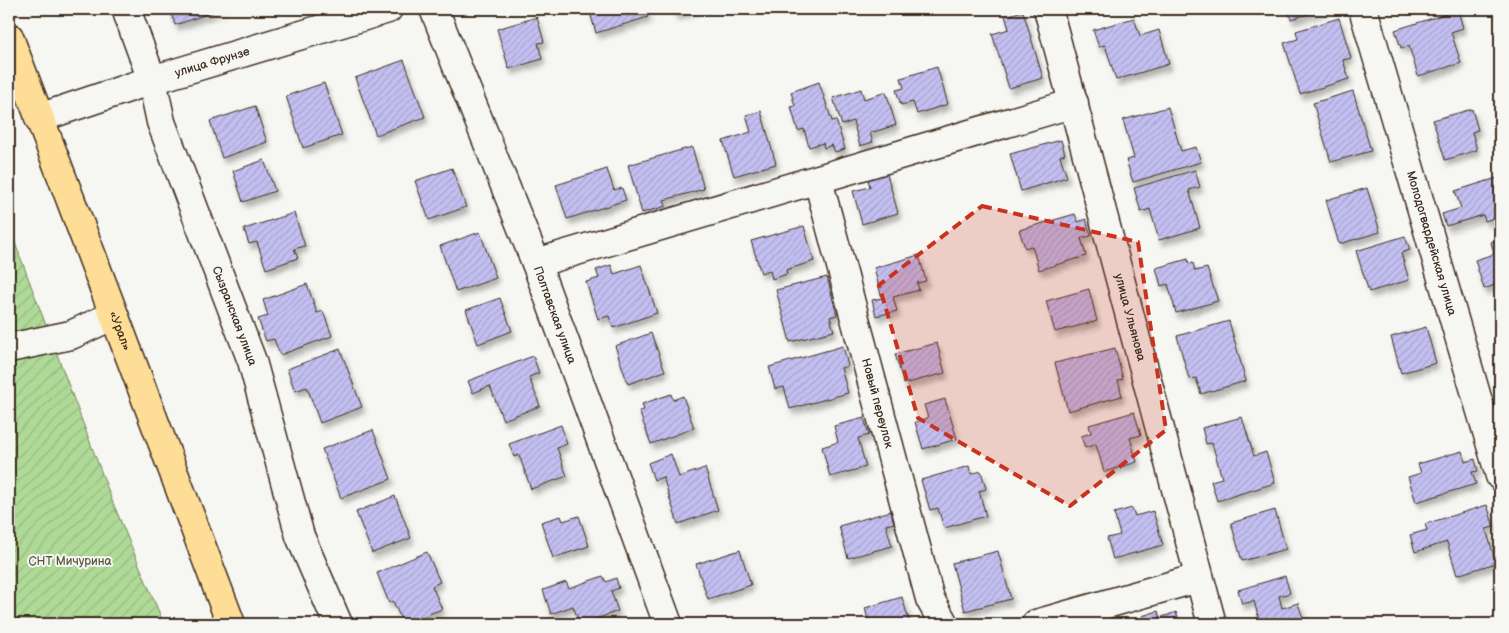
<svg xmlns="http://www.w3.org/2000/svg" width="1509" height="633" font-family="'Balsamiq Sans',sans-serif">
  <defs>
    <pattern id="garden-furrows" width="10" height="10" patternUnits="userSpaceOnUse" patternTransform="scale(1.25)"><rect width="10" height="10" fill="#afd997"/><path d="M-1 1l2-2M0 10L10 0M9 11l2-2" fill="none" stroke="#97ba82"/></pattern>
    <pattern id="building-hatch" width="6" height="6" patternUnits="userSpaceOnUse" patternTransform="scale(1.25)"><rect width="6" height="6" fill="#c3bff1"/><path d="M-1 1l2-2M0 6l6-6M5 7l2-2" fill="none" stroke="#a8a4ce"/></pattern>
    <filter id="shadow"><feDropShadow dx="3" dy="5.5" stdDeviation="2.5" flood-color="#0004"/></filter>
  </defs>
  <rect width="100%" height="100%" fill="#f6f6f2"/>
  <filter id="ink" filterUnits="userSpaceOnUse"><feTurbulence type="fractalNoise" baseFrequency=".02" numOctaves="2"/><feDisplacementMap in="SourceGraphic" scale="10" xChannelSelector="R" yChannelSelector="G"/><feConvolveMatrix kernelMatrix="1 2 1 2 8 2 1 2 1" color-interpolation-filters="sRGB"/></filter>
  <g filter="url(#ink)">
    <path fill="url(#garden-furrows)" stroke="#75825a" d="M9,227l104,276 51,121h-155z"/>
    <path fill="url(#building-hatch)" stroke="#3b2a1e" filter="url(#shadow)" d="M170,9h52l-47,16z
      M589,9h57l2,8 -52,16z
      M673,9h22l-20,6z
      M1288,9h38l-35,10z
      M1458,10l5,18 -12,4 10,31 -43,13 -9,-30 -8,2 -6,-18z
      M1023,11l20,67 -34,10 -17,-54 17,-5 -4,-13z
      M537,17l7,25 -6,1 4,16 -33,10 -12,-40z
      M1134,18l6,18 19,-6 10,34 -53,16 -11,-35 -6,2 -6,-17z
      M1339,18l12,40 -8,2 6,19 -49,15 -16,-51 14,-4 -2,-8z
      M404,60l21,57 -49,18 -21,-57z
      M937,67l11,37 -31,10 -4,-12 -12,3 -5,-15 8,-2 -3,-10z
      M819,82l13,39 4,-1 9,29 -10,3 -3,-7 -8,3 -1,-5 -14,4 -5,-18 -6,2 -7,-24 4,-1 -4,-14z
      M324,83l18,52 -39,13 -17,-52z
      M861,89l3,10 22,-7 10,33 -26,8 3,9 -13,4 -7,-25 -11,4 -9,-27z
      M1353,91l18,60 -40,11 -18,-59z
      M255,106l12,36 -45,16 -12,-37z
      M1168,107l13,44 15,-4 5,15 -68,20 -7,-22 8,-2 -11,-38z
      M1472,109l6,21 -6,2 5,18 -32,10 -12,-40z
      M761,111l15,53 -42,12 -11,-35 28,-9 -5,-17z
      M1061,140l4,14 -5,2 7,21 -46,14 -11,-37z
      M692,147l12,42 -40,11 2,6 -24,7 -14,-48z
      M264,160l11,31 -32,11 -10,-31z
      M452,168l14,39 -37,13 -14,-39z
      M607,169l7,21 8,-2 4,12 -59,19 -11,-34z
      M1195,170l5,17 -11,3 11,38 -41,12 -9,-31 -9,3 -7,-24z
      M887,174l11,39 -36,11 -9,-33 17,-4 -2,-8z
      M1500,177v39l-15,5 -2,-6 -37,11 -4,-12 19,-6 -6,-17z
      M1367,188l13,44 -41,12 -13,-44z
      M294,213l11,33 -11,3 4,9 -32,11 -9,-27 -8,2 -5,-15z
      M1075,214l3,8 8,-3 5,17 -10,2 5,18 -47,14 -7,-24 -7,2 -6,-18z
      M804,226l10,35 -28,9 1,4 -15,5 -2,-9 -9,3 -10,-32z
      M480,232l16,46 -40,14 -16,-46z
      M1405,236l5,14 -9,3 8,27 -40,12 -13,-41z
      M1500,238v45l-16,6 -9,-29 19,-6 -3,-12z
      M919,255l7,26 -9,2 2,7 -26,7 4,14 -21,5 -4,-16 10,-2 -8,-30z
      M1188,259l1,5 4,-1 2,8 12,-3 11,33 -42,12 -8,-29 -7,2 -5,-18z
      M611,265l3,9 27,-9 16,48 -44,15 -4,-12 -11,3 -12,-37 13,-4 -3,-8z
      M827,277l10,38 -7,2 4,14 -44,11 -14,-52z
      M307,284l10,29 6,-2 9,25 -52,19 -6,-16 -8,2 -8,-22 10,-3 -5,-16z
      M1089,289l8,32 -42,11 -9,-31z
      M500,298l12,33 -34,13 -12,-34z
      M1229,321l17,60 -45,13 -5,-16 -7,1 -12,-43z
      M1426,327l10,36 -35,10 -10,-36z
      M651,333l14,38 -37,13 -13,-38z
      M937,343l8,30 -41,11 -9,-30z
      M843,346l5,20 -7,2 7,25 -58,16 -6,-22 -9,2 -6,-22z
      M1115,348l8,31 -5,1 4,16 -54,15 -13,-48z
      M340,349l22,58 -42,16 -13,-36 -12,4 -8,-22z
      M533,356l6,17 -10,4 11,29 -37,14 -13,-34 -17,7 -5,-12z
      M671,394l2,6 10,-4 11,32 -43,16 -12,-33 5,-1 -2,-6z
      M945,399l12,40 -34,10 -8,-27 13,-4 -4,-13z
      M1134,412l7,23 -11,3 7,24 -33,10 -8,-28 -11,4 -4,-12 10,-3 -2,-8z
      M1242,417l12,39 12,-4 9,31 -58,18 -6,-20 11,-3 -10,-35 -6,1 -4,-16z
      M864,418l5,17 -11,3 8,29 -36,10 -8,-30 16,-5 -4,-16z
      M561,425l6,19 -10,4 10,28 -36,13 -12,-34 -5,2 -5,-13z
      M373,430l18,49 -50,19 -19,-49z
      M1462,451l3,11 10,-3 3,12 -6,1 4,12 -60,18 -8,-25 13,-4 -3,-9z
      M671,454l8,23 26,-9 13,42 -40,14 -15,-47 -9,3 -6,-17z
      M969,466l2,8 10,-3 5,18 -7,2 7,25 -42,12 -6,-20 -8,2 -9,-30z
      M395,496l16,42 -39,15 -16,-41z
      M1487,505l7,22 -8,2 10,34 -39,12 -10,-33 -32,10 -5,-17 17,-5 -2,-6z
      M1132,508l3,8 18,-5 10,34 -50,14 -6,-21 13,-3 -6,-22z
      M1275,510l11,39 -44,12 -11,-38z
      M891,511l3,12 -8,2 6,21 -44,12 -9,-32z
      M561,516l2,5 16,-5 10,30 -36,12 -12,-36z
      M740,550l11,35 -43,14 -12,-35z
      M998,551l13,48 -46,12 -13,-48z
      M427,552l13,30 -8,4 10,23 -39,15 -10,-23 -4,2 -12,-30z
      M603,576l3,6 10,-4 3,10 -8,3 7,20 -36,13h-2l-7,-18 -22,8 -8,-24 23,-8 3,6z
      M1285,576l5,17 -11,3 3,12 16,-5 7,21h-45l-6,-23 -12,3 -4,-14z
      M902,597l8,27h-41l-4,-16z
      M1158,611l2,7 16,-6 4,12h-36l-2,-8z"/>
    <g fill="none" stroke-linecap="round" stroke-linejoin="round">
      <defs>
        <g id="minor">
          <path id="s1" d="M126,9l26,71 9,42 91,239 48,175 38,88"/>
          <path id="s2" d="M434,9l102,254 132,361"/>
          <path id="s3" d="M1048,9l164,615"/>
          <path id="s4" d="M1363,9l137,467"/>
          <path id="s5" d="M39,118l113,-38 236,-71"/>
          <path id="s6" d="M818,180l112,419 14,25"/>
          <path d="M536,263l538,-160"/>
          <path d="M9,348l62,-13 43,-20"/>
          <path d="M1036,624l162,-46"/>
        </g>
        <g id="highway">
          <path id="s7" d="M9,37l222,587"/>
        </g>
      </defs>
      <use href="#minor" stroke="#3b2a1e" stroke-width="31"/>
      <use href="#highway" stroke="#3b2a1e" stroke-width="31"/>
      <use href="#minor" stroke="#f6f6f2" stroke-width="28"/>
      <use href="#highway" stroke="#fedd96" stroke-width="28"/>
    </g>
  </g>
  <path fill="#c8321e" fill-opacity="0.2" stroke="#c8321e" stroke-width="4" stroke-dasharray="10 6" stroke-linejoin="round" d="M982,206l156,36 28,188 -96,76 -152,-88 -39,-133z"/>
  <g text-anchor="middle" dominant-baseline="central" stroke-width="4" stroke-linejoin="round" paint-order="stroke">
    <g font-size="12" fill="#3b2a1e" stroke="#f6f6f2">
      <text stroke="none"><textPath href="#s5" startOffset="182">улица Фрунзе</textPath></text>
      <text stroke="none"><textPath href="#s4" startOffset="244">Молодогвардейская улица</textPath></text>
      <text stroke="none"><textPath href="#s2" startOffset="329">Полтавская улица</textPath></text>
      <text stroke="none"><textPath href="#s1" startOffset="326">Сызранская улица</textPath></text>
      <text stroke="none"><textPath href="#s3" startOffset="319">улица Ульянова</textPath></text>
      <text stroke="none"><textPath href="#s7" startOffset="314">«Урал»</textPath></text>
      <text stroke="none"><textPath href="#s6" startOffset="231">Новый переулок</textPath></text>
    </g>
    <g font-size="12" fill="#58563c" stroke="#f6f6f2">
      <text x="70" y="561">СНТ Мичурина</text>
    </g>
  </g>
  <rect width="1509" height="633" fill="none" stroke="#f6f6f2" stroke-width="30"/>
  <rect x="15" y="15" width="1479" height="603" fill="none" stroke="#3b2a1e" stroke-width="2" filter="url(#ink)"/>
</svg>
